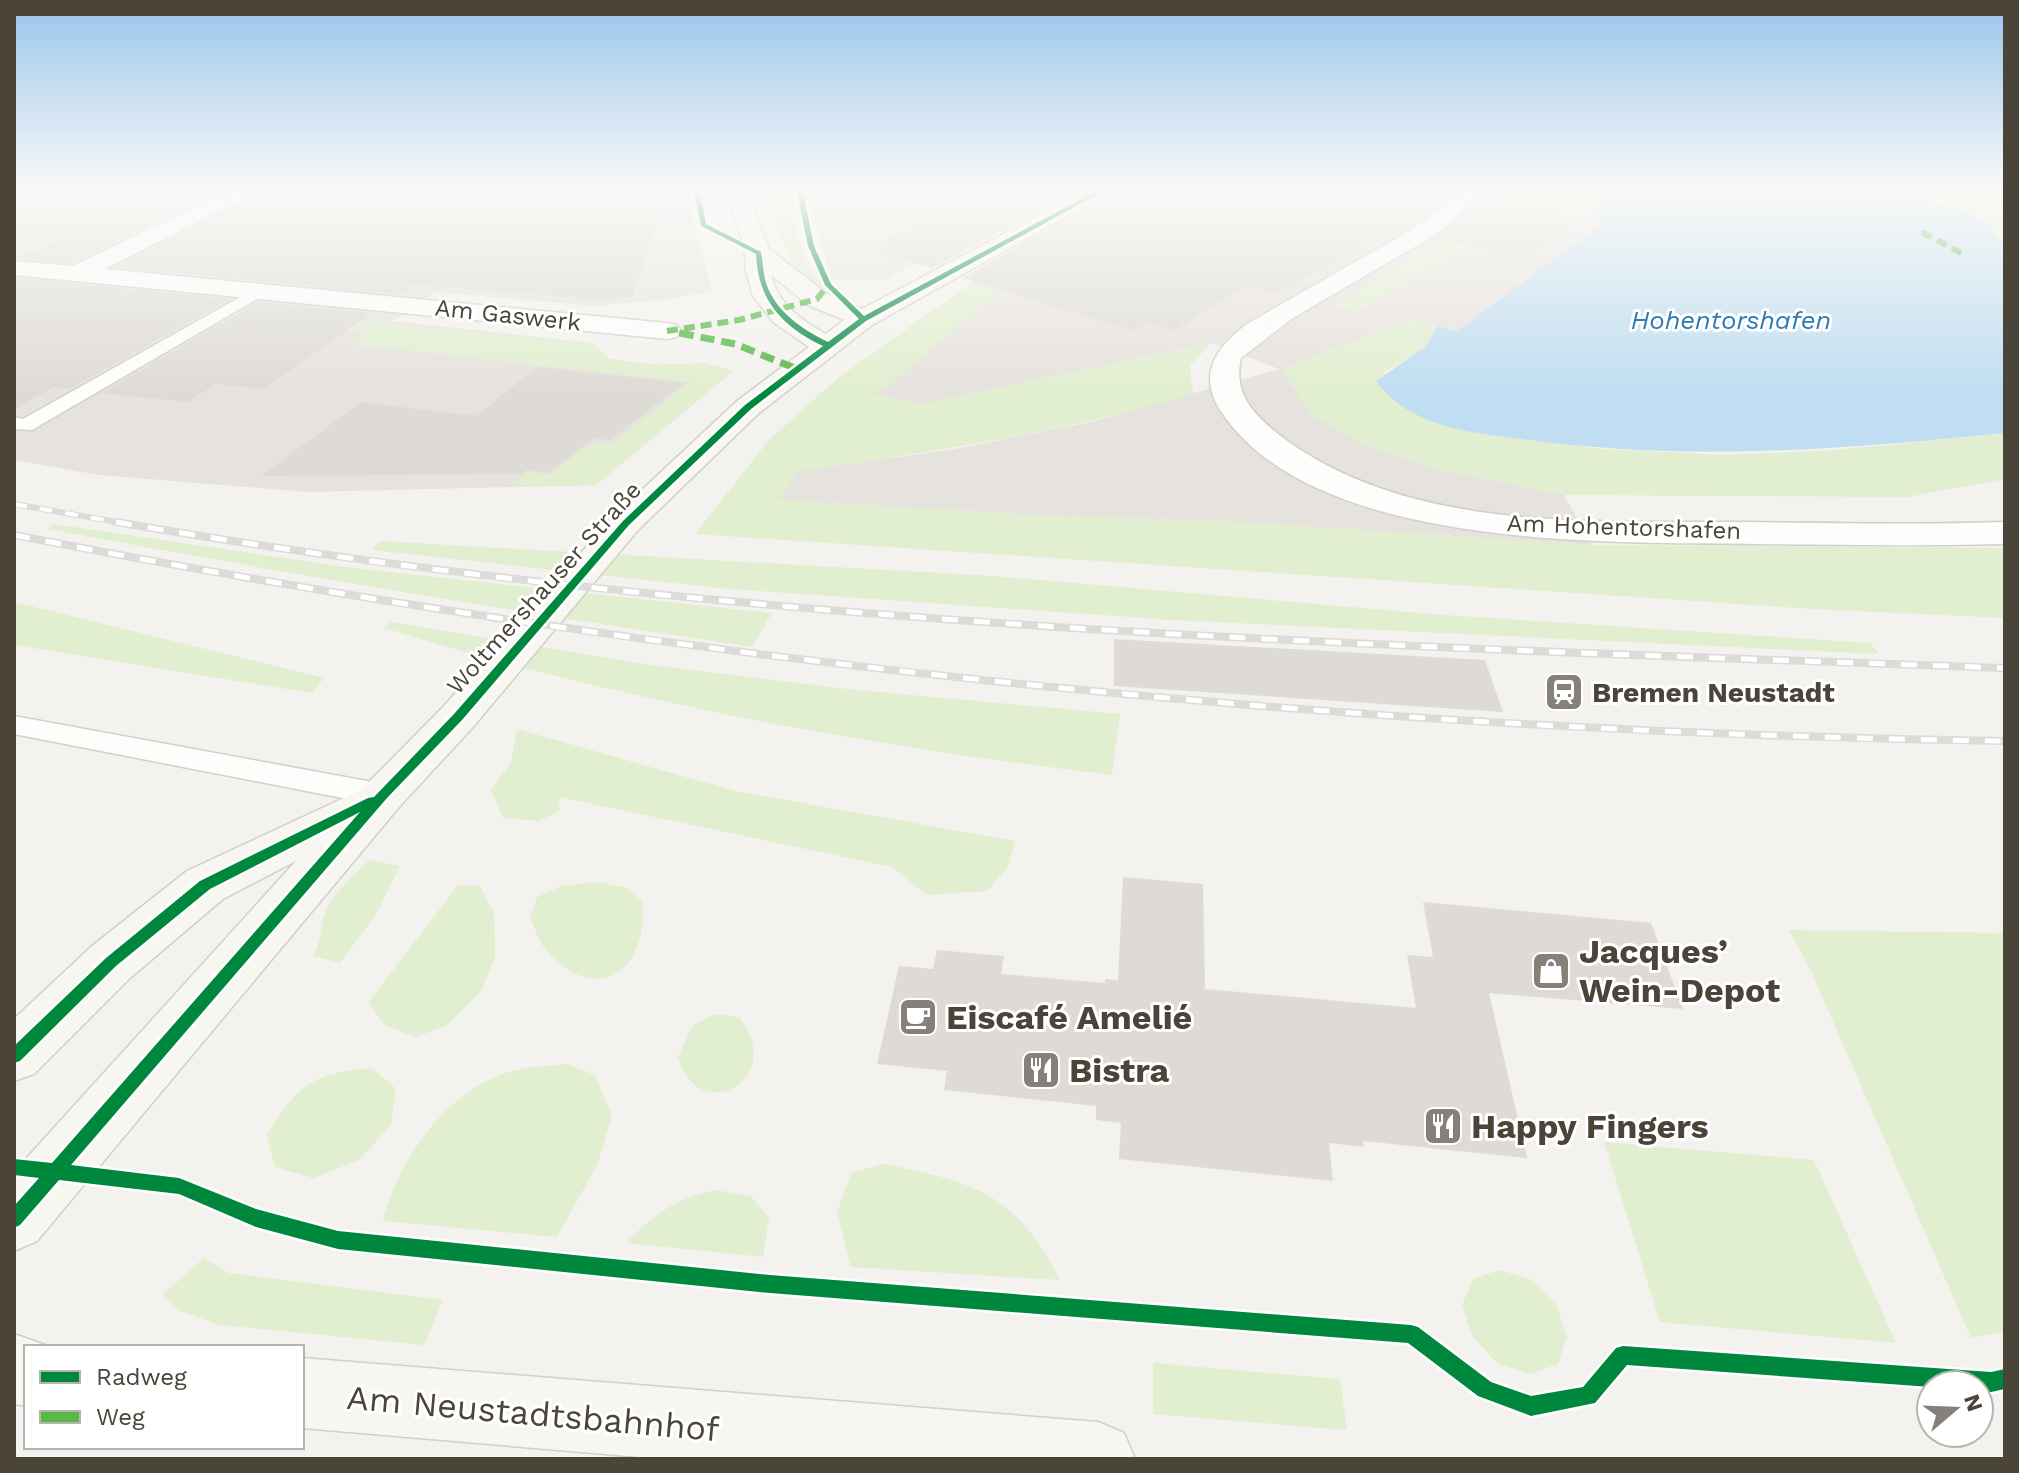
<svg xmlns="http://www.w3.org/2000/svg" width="2019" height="1473" font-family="'Work Sans',sans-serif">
  <rect width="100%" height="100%" fill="#f4f2ee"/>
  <path fill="#e7e4dc" d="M806,187h248l-172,94 -50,-2z
    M694,226l18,65 -40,8 -79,7 -157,-14 85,-59z"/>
  <path fill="#e6e2de" d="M14,187h673l7,39 -173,7 -128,88 199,22 17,16 52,6 43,-2 29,8 -137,114 -288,7 -209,-17 -85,-15z
    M1188,187h318l-9,12 106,24 -146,108 -45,-12 -131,50 81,75 78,26 124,25 28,50 -351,-23 -206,-7 -259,-15 22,-29 157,-22 139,-28 185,-52 -68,-26 -288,61 -53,-11 122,-94 85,-59z"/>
  <path fill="#e1eecf" d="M766,187h23c7,32 8,79 36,99l-11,3 -32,-26 8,-3 -22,-55z
    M1506,187h95l-12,33 -93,-21z
    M1891,187h49l65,9v51l-14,-21 -16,-10z
    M1489,205l24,2 -48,41 -107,64 -24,-7 125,-76z
    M1077,240l-85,59 -105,88 -16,6 52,11 288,-61 -21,23 3,28c-129,38 -262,58 -394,77l-22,29 258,15 206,7 351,23 413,3v70l-192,-9 -1118,-75 74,-94 70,-63 141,-100z
    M14,288l578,55 17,16 52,6 43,-2 29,8 -137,114 -87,2 18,-15 22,3 44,-33 19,2 78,-62 -339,-38 18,-13 -62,-7 -13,7 -280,-26z
    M1412,319l26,7 -12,21 -43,26 206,75 133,7 115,-5 168,-17v46l-98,18 -343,-2 -124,-25 -78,-26 -51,-29 -30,-46z
    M53,524l307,45 412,44 -20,34c-236,-35 -470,-74 -704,-118z
    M380,541l612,35 453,39 425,28 9,11 -707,-34 -444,-31 -356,-39z
    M14,602l310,76 -12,15 -298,-48z
    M391,622l260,43 205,25 264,24 -8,61c-246,-29 -492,-74 -728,-147z
    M517,729l218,62 280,50 -7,26 -21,24 -60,4 -35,-28 -333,-70 1,14 -22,10 -35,-3 -12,-28 20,-28z
    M369,860l31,6 -23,47 -37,50 -27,-7c10,-17 6,-27 12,-42 8,-22 29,-38 44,-54z
    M599,882l29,6 14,14c7,69 -45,106 -95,49 -8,-8 -12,-23 -17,-33l7,-21 24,-11z
    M458,885l22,1 14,27 1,44 -14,34 -35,35 -31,11 -30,-12 -17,-22z
    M1789,930l216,3v399l-34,6 -160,-367z
    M715,1014l24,3c50,62 -41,112 -61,40l15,-32z
    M567,1064l28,11 17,41 -15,49 -40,72 -174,-16c16,-63 67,-136 134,-151 16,-4 34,-4 50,-6z
    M372,1068l24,21 -5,36 -32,35 -46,18 -38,-11 -8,-32c31,-51 46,-62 105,-67z
    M1604,1142l210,18 82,183 -236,-21z
    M884,1164c90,18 132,29 176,116l-209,-13 -14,-54 14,-40z
    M716,1190l35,6 18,22 -6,39 -137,-14c30,-30 48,-44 90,-53z
    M204,1258l25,15 214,27 -19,45 -204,-20 -40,-14 -17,-17z
    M1499,1270l31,9 26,25 11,33 -9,27 -27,10 -33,-10 -26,-28 -10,-31 11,-26z
    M1153,1363l187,16 7,51 -194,-16z"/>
  <path fill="#c0ddf1" d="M1601,187h290l84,29 16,10 14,21v186c-161,16 -313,29 -475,7 -54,-7 -119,-11 -154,-59l49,-34 13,-21 19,5 145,-107 -13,-4z"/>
  <path fill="#dedbd6" d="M14,187h218l-161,76 -53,-5 52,-23 -56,-5z
    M270,187h399l-37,110 -31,3 -187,-16 -15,10 -283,-27z
    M1003,187h82l-153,81 -56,-17 17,-9 -6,-2 61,-31z
    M1122,187h341l-54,41 -14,-1 -118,67 -30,-9 -74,46 -26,-8 -14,8 -170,-53z
    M1481,200l92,20 -48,38 -88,-21z
    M14,278l216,21 -160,90 -17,-2 -39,23z
    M258,302l114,11 -109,76 -47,-5 -28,18 -86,-9z
    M537,367l147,16 -74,57 -16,-2 -46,35 -22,-3 -4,4 -261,2 100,-74 115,14z
    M1114,639l371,21 18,52 -389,-26z
    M1123,877l80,7 2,105 211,19 -9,-53 26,2 -10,-55 228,21 32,86 -194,-16 38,165 -164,-17 1,6 -35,-4 4,38 -214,-22 2,-36 -25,-3v-14l-152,-16 3,-19 -70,-7 22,-98 34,3 4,-19 67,6 -3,18 104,9v-4l13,1z"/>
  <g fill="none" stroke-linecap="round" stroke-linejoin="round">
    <defs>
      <path id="lane" d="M260,286l6,2v6l-234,136 -18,-1v-12l9,2z
        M14,716l369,68 10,3 5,8 -5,8 -10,3 -369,-72z"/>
      <path id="street" d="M239,187h28l-162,82 562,54 10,2 4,6 -4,6 -10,2 -653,-64v-14l58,5z
        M1468,187h24l-57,48 -142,83 -52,40c-8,35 12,56 37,76 128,99 314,87 467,88 87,1 173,3 260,0v22c-83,2 -166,1 -249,0 -148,-2 -445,7 -536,-134 -23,-37 -3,-63 27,-86l164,-94z"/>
      <path id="secondary" d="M724,187h22l23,62 57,44 36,16 230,-122h27l-247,138 -113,88 -121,117 -165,197 -74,80 -362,434 -23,10v-79l282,-311 -73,38 -93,79 -96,96 -20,7v-62l78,-73 95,-75 174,-81 82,-83 171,-191 123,-115 72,-54 -36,-25 -20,-26 -7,-25 -2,-27zM771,275l37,30 36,15 -18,14c-25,-14 -48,-30 -55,-59z
        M14,1334l37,13h-25v59l-12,-2z
        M302,1358l796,64 26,11 11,26h-472l-361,-31z"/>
    </defs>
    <use href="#lane" stroke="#d2d0cb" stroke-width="3"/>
    <use href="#street" stroke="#d2d0cb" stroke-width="3"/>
    <use href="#secondary" stroke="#d3cfc5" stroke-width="3"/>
    <use href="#lane" fill="#fdfdfc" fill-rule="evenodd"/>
    <use href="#street" fill="#fdfdfc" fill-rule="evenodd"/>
    <use href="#secondary" fill="#f7f6f1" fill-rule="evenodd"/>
    <defs>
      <path id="rail-far1" d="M14,504l114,20"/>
      <path id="rail" d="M116,522c622,107 1259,124 1889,146
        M14,535c656,127 1323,197 1991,206"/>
    </defs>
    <use href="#rail-far1" stroke="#dbdbda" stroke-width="6"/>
    <use href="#rail" stroke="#dbdbda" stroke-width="8"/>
    <use href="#rail-far1" stroke="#fff" stroke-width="4" stroke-dasharray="13" stroke-linecap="butt"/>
    <use href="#rail" stroke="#fff" stroke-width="5" stroke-dasharray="16" stroke-linecap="butt"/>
    <path stroke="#58b947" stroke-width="6" stroke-dasharray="11 6" stroke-linecap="butt" d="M1922,232l39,21
      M667,331l72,-11 78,-21 11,-14
      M679,333l11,2"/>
    <path stroke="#58b947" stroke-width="7" stroke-dasharray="14 7" stroke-linecap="butt" d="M680,333l55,11 62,25"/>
    <defs>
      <path id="cycleway" d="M693,187h6l7,37 55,28c2,10 2,20 5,31 10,29 36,46 62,59l31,-23 -34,-34 -17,-39 -12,-59h6l12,59 17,38 33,32 239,-129h8l-245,134 -115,88 -122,116 -167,195 -75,78 -316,367 108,13 77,31 82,22 432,44 641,50 7,2 73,55 40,14 52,-9 33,-39 7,-2 368,26 14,-3v20l-14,3 -12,-1v-6h-48v2l-304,-22 -32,38 -64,13 -53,-20 -70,-53 -638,-50 -432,-44 -82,-22 -77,-33 -120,-14 -39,45 -6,3v-22l25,-28 -25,-3v-16l38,4 308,-351 -150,77 -94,77 -96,95 -6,2v-17l92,-88 94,-77 168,-83 6,-1 80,-83 169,-193 122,-116 78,-59c-41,-20 -65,-45 -67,-92l-55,-28z"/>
    </defs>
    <use href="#cycleway" stroke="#fff" stroke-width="5"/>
    <use href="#cycleway" fill="#00873e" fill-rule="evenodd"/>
  </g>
  <linearGradient id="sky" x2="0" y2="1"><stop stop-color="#98c4ec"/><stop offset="0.48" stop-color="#faf9f7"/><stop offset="1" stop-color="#faf9f7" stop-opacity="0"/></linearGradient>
  <rect width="2019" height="393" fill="url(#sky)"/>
  <defs>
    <symbol id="station-square" viewBox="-11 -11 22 22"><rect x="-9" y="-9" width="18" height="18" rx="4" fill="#868178" stroke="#fff"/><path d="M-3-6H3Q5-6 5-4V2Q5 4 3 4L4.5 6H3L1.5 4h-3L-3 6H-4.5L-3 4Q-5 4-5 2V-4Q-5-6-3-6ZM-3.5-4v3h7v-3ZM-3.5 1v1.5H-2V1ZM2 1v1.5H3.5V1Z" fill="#fff"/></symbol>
    <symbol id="shop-square" viewBox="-11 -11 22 22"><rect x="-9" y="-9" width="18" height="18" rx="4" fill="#868178" stroke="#fff"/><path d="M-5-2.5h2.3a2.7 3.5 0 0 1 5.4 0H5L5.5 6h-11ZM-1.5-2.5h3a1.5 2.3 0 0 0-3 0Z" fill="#fff"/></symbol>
    <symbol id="cafe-square" viewBox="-11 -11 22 22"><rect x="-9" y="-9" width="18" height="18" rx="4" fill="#868178" stroke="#fff"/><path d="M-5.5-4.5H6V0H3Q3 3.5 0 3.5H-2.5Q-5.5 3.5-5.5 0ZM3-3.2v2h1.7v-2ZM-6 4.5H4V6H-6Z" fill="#fff"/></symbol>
    <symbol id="restaurant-square" viewBox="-11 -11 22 22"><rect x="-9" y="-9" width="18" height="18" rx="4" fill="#868178" stroke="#fff"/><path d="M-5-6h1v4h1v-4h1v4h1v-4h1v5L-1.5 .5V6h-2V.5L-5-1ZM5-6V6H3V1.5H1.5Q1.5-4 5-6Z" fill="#fff"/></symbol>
  </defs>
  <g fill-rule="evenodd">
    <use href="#station-square" x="1542" y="670" width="44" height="44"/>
    <use href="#shop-square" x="1529" y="949" width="44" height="44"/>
    <use href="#cafe-square" x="896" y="995" width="44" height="44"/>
    <use href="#restaurant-square" x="1019" y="1048" width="44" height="44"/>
    <use href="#restaurant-square" x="1421" y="1104" width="44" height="44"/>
  </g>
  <g text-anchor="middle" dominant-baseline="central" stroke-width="6" stroke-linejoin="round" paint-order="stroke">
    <g font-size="24" fill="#4b4439" stroke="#fff">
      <text transform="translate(508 315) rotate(6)">Am Gaswerk</text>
      <text transform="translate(1624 527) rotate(2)">Am Hohentorshafen</text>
      <text transform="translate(544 588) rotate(-48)">Woltmershauser Straße</text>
    </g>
    <g font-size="26" font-style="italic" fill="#2e7ab2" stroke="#fff">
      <text x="1731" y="320">Hohentorshafen</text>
    </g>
    <g font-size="28" font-weight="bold" fill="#4b4439" stroke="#fff" text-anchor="start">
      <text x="1592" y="692">Bremen Neustadt</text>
    </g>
    <g font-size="34" font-weight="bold" fill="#4b4439" stroke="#fff" text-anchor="start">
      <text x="1579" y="951">Jacques’<tspan x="1579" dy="39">Wein-Depot</tspan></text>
      <text x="946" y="1017">Eiscafé Amelié</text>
      <text x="1069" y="1070">Bistra</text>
      <text x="1471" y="1126">Happy Fingers</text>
    </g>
    <g font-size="34" fill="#4b4439" stroke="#fff">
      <text transform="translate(533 1413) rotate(5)">Am Neustadtsbahnhof</text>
    </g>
  </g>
  <rect width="2019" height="1473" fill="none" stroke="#4b4439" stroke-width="32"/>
  <rect x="24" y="1345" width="280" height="104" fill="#ffffff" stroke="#b7b4b0" stroke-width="2"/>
  <rect x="40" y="1371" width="40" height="12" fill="#00873e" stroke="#b7b4b0" stroke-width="2"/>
  <text x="96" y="1385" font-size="24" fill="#4b4439">Radweg</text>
  <rect x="40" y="1411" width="40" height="12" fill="#58b947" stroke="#b7b4b0" stroke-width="2"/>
  <text x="96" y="1425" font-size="24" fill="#4b4439">Weg</text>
  <g transform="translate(1955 1409) rotate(71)"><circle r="38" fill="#ffffff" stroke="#b7b4b0" stroke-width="2"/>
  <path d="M0-6L14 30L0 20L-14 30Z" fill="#868178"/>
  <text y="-12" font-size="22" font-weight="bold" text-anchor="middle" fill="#4b4439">N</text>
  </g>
</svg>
